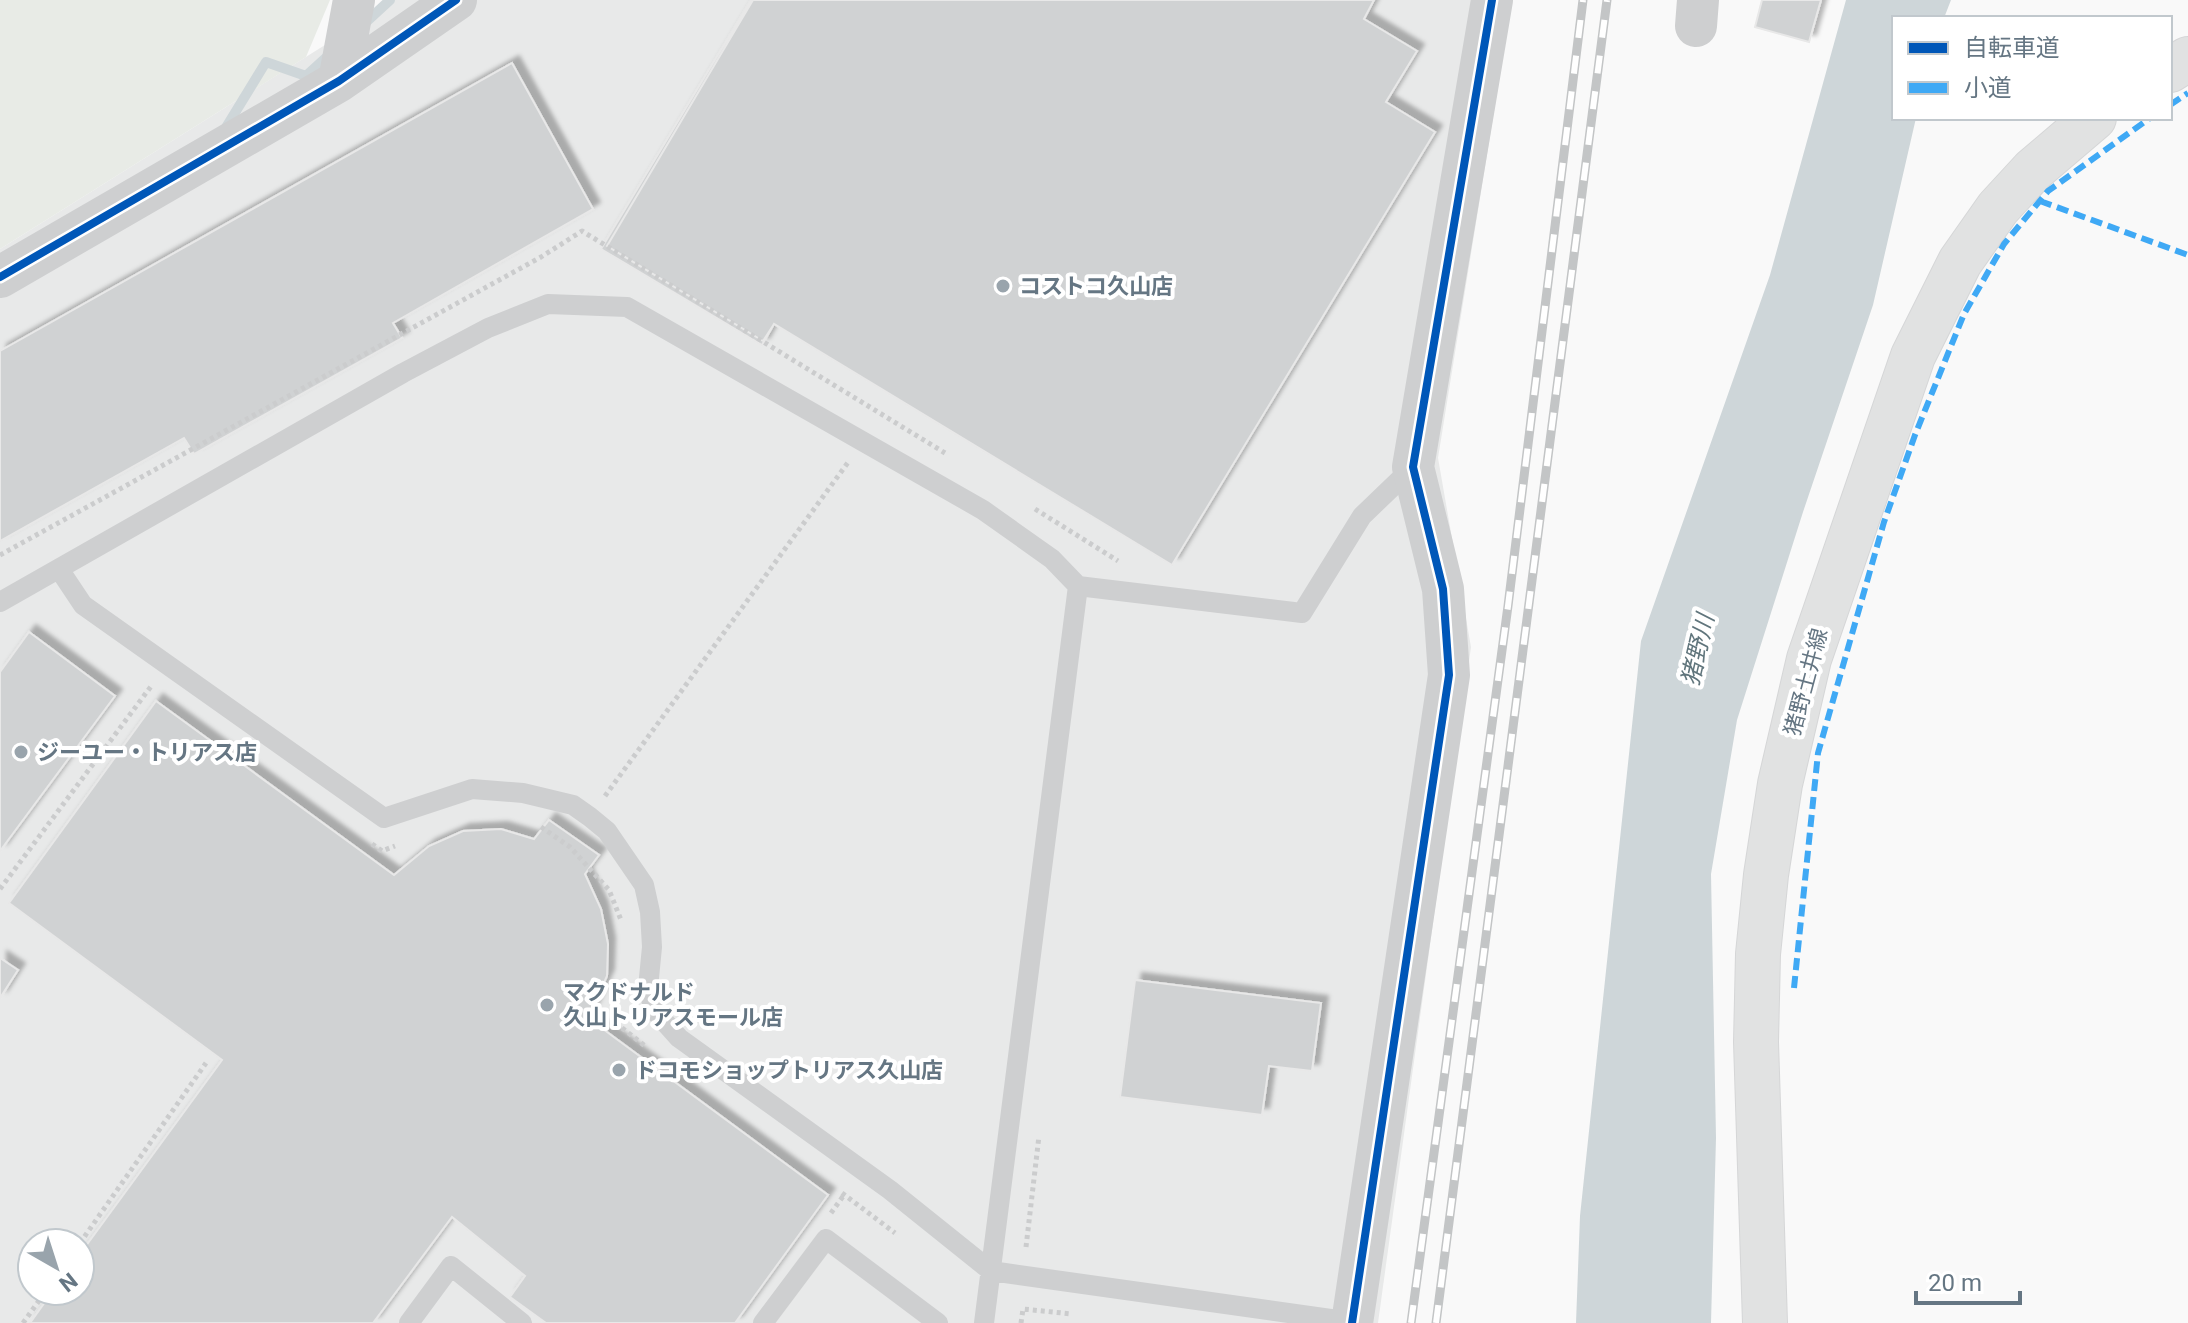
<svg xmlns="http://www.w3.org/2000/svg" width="2188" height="1323" font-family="Roboto,'Noto Sans JP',sans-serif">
  <defs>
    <filter id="shadow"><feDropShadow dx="7" dy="-7" stdDeviation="2" flood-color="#0004"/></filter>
  </defs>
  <rect width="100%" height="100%" fill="#f9f9f9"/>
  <path fill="#e8e9e9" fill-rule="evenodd" d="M387,0h1125l-74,458 33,189 -93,676h-1378v-1074l384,-241zM32,1243h48v48h-48z"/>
  <path fill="#e8ebe6" d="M0,0h330l-24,57 -306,192z"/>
  <path fill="#ced6d9" d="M1846,0h105l-7,18h-50v100h22l-43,187 -70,207 -66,208 -26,154 5,264 -5,185h-135l4,-107 61,-575 129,-366z"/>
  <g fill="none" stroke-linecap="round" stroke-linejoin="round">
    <path stroke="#ced6d9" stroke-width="10" d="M365,23l25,-23
      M225,129l41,-67 40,14 23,-21"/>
  </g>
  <path fill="#d0d2d3" stroke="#e8e8e8" stroke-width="2" filter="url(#shadow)" d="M751,0h623l-10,19 53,32 -31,51 49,30 -263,433 -398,-241 -12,21 -161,-96z
    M753,0h621l-10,19 53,32 -31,51 49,30 -263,433 -398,-241 -11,17 -156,-95z
    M1762,0h59l-12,42 -54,-15z
    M512,63l81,146 -200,114 9,15 -208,116 -10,-16 -184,103v-190z
    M29,632l86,64 -115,155v-179z
    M156,701l238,174 35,-29 34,-15 38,-2 33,10 15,-19 50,35 -14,19 16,35 7,35 -1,32 -19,42 240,177 -93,128h-189l-36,-26 15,-21 -73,-59 -79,106h-343l23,-32h27v-37l142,-194 -213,-157z
    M0,958l18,12 -18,28z
    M1135,980l186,23 -9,68 -43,-5 -7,49 -142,-18z"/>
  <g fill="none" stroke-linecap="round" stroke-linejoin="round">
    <defs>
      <path id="secondary" d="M2170,70l18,-11
        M1765,1323l-9,-281 2,-88 8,-79 14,-91 29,-125 104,-303 47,-94 38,-54 35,-38 61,-52"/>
    </defs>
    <use href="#secondary" stroke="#d5d6d7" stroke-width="46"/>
    <path stroke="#cbcccd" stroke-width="5" stroke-dasharray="4 4" stroke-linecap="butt" d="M1035,509l83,52
      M0,555l541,-298 41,-26 363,222
      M605,796l244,-335
      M541,827l29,20 39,43 12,30
      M372,844l10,7 13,-5
      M0,889l152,-204
      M620,994l-8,26 33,26
      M842,1193l53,40
      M831,1213l13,-18
      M80,1243l126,-180
      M1026,1247l13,-111
      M23,1323l23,-32
      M1021,1323l2,-14 49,5"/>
    <path stroke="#cecfd0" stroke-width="20" d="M59,569l24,36 301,213 88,-29 51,4 50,12 17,12 17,14 37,54 6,27 2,35 -4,41 6,22 25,28 211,152 101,81 361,51
      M0,602l403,-229 85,-45 60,-24 79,3 356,203 69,49 26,27 224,27 60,-97 51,-49
      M409,1323l42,-57 71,57
      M763,1323l63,-84 112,84
      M984,1323l94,-737"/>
    <path stroke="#cecfd0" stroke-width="42" d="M1696,26l2,-26
      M339,81l15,-81
      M0,277l339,-196 117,-81
      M1352,1323l97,-648 -6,-86 -30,-122 79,-467"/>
    <use href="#secondary" stroke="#e1e2e2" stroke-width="44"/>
    <defs>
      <path id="rail" d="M1411,1323l97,-717 75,-606
        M1436,1323l171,-1323"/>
    </defs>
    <use href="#rail" stroke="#c3c5c6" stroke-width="9"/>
    <use href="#rail" stroke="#fff" stroke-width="6" stroke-dasharray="18" stroke-linecap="butt"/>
    <path stroke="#3fa9f5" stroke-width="6" stroke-dasharray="12 6" stroke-linecap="butt" d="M2170,105l18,-12
      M2040,201l148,54
      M1794,988l24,-235 66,-231 31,-87 49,-121 40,-70 44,-53 102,-73"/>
    <defs>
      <path id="cycleway" d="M0,277l339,-196 117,-81
        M1352,1323l97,-648 -6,-86 -30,-122 79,-467"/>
    </defs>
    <use href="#cycleway" stroke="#fff" stroke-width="13"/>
    <use href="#cycleway" stroke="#0057b8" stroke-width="8"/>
  </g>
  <g fill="#99a4ac" stroke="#fff" stroke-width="3">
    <circle cx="1003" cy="286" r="8"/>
    <circle cx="21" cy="752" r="8"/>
    <circle cx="547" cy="1005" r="8"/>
    <circle cx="619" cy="1070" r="8"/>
  </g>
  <g text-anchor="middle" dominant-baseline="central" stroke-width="8" stroke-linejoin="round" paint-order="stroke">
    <g font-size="22" font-weight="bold" fill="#657683" stroke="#fff" text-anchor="start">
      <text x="1019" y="286">コストコ久山店</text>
      <text x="37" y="752">ジーユー・トリアス店</text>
      <text x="563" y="992">マクドナルド<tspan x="563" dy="25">久山トリアスモール店</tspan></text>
      <text x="635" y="1070">ドコモショップトリアス久山店</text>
    </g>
    <g font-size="22" fill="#657683" stroke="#fff">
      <text transform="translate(1806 682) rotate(-75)">猪野土井線</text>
    </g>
    <g font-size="24" font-style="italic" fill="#60757c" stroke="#fff">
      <text transform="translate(1698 650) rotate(-77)">猪野川</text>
    </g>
  </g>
  <rect x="1892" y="16" width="280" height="104" fill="#ffffff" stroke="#c1c8cd" stroke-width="2"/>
  <rect x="1908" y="42" width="40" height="12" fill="#0057b8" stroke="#c1c8cd" stroke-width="2"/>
  <text x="1964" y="56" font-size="24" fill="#657683">自転車道</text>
  <rect x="1908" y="82" width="40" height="12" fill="#3fa9f5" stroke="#c1c8cd" stroke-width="2"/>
  <text x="1964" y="96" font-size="24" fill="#657683">小道</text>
  <g transform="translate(56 1267) rotate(141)"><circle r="38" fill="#ffffff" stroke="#c1c8cd" stroke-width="2"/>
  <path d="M0-6L14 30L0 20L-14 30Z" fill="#99a4ac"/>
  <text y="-12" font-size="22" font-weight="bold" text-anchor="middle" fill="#657683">N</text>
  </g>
  <path d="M1916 1291v12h104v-12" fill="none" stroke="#657683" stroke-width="4"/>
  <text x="1928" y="1291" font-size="24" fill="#657683" stroke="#ffffff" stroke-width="6" paint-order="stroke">20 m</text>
</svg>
